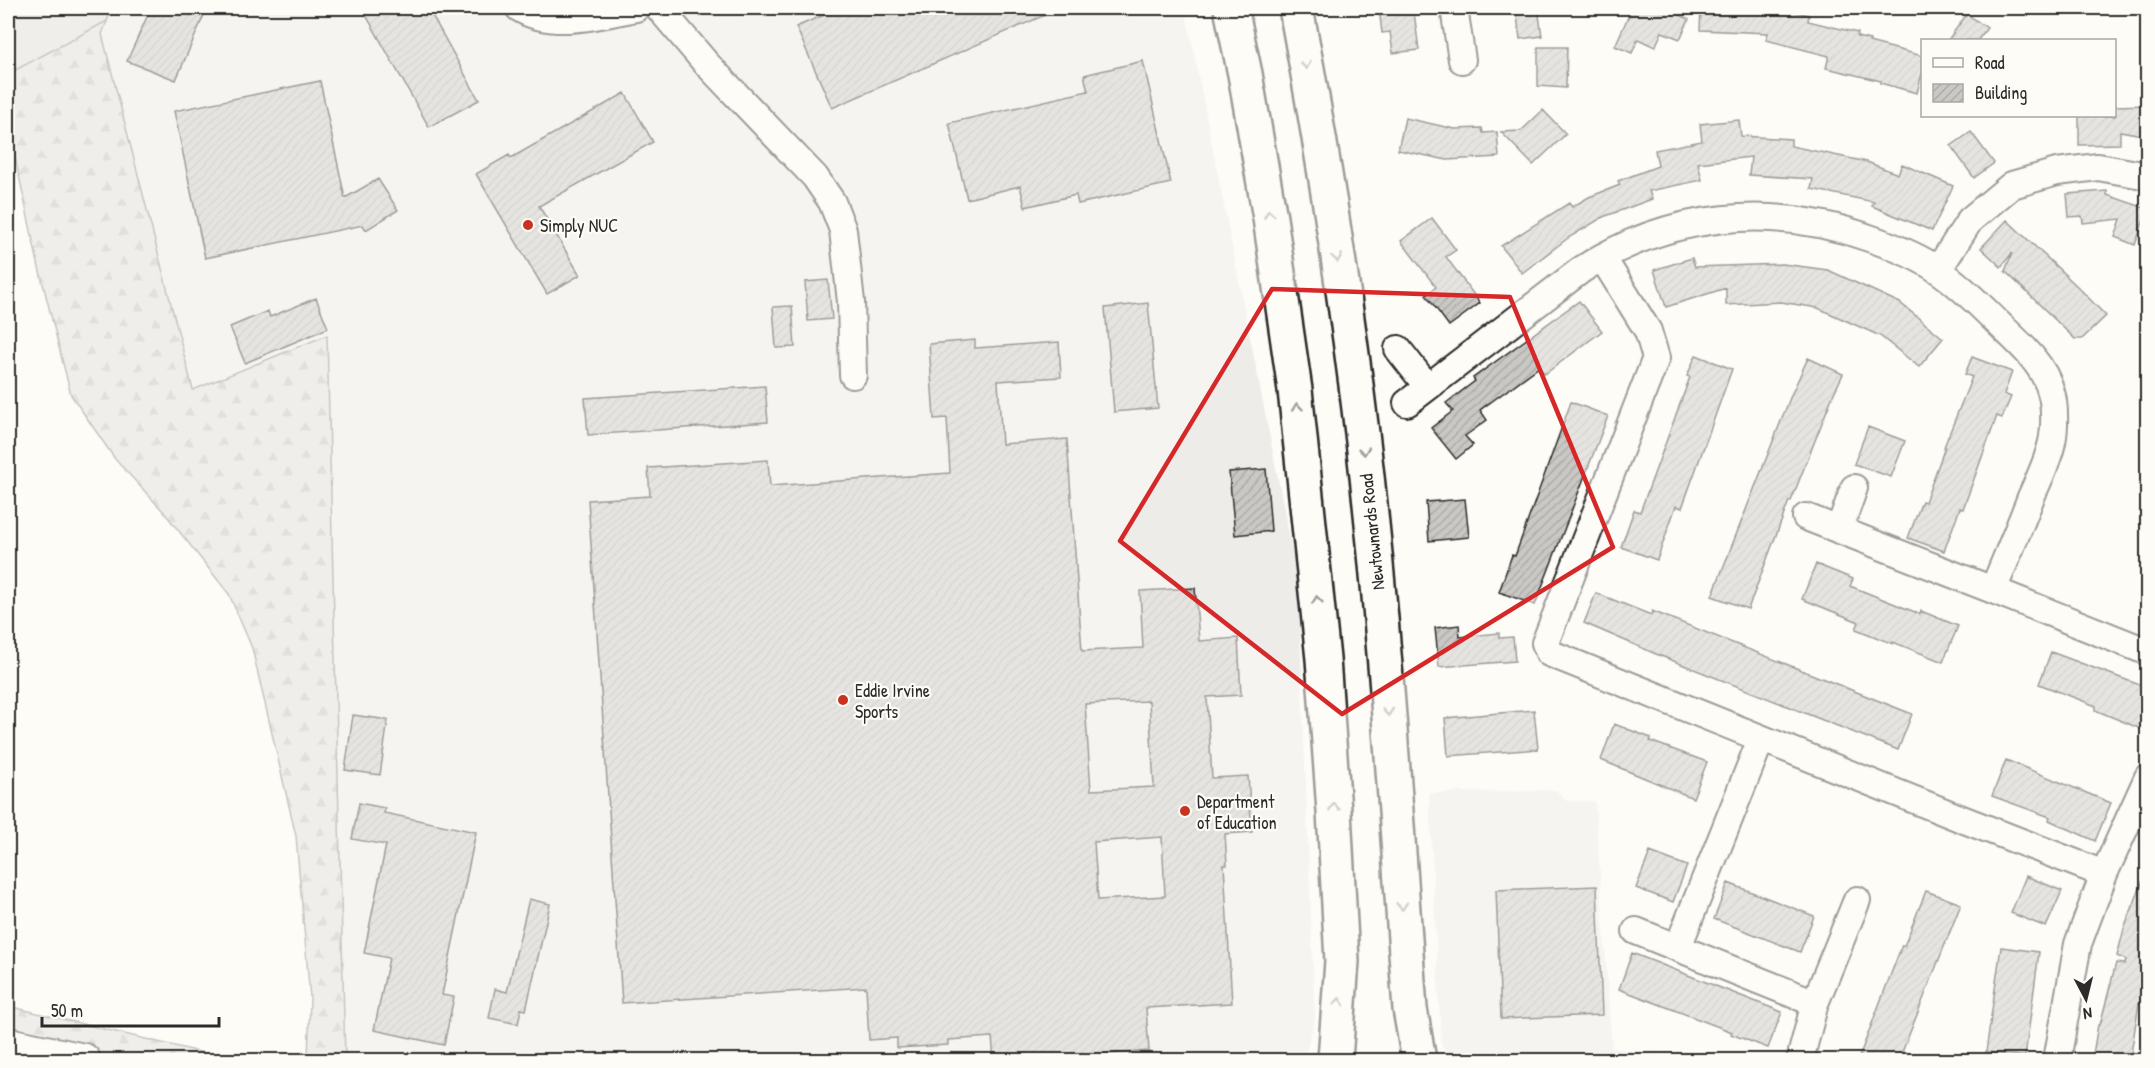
<svg xmlns="http://www.w3.org/2000/svg" width="2155" height="1068" font-family="'Patrick Hand',sans-serif">
  <defs>
    <pattern id="forest-firs" width="22" height="20" patternUnits="userSpaceOnUse" patternTransform="scale(1.5)"><rect width="22" height="20" fill="#dfdeda"/><path d="M5 1l3.5 6h-7zM16 11l3.5 6h-7z" fill="#c0bfbb"/></pattern>
    <pattern id="building-hatch" width="6" height="6" patternUnits="userSpaceOnUse" patternTransform="scale(1.5)"><rect width="6" height="6" fill="#c9c8c4"/><path d="M-1 1l2-2M0 6l6-6M5 7l2-2" fill="none" stroke="#adaca9"/></pattern>
  </defs>
  <rect width="100%" height="100%" fill="#fdfcf7"/>
  <filter id="ink" filterUnits="userSpaceOnUse"><feTurbulence type="fractalNoise" baseFrequency=".0167" numOctaves="2"/><feDisplacementMap in="SourceGraphic" scale="12" xChannelSelector="R" yChannelSelector="G"/><feConvolveMatrix kernelMatrix="1 2 1 2 8 2 1 2 1" color-interpolation-filters="sRGB"/></filter>
  <g filter="url(#ink)">
    <path fill="#edece8" d="M112,8h1073l113,572 17,439 -11,41h-959l-18,-725 -134,55 -91,-356z
      M1556,790l11,11h28l17,247 44,6 1,6h-207l-9,-17 -12,-250z"/>
    <path fill="url(#forest-firs)" stroke="#858482" stroke-width="1.5" d="M24,8h88l-10,26 91,356 134,-55 18,725h-37l2,-62 -14,-162 -44,-188 -23,-54 -66,-83 -48,-52 -44,-64 -32,-127 -31,-143v-73z
      M8,1006l225,54h-110l-115,-26z"/>
    <path fill="#dfdeda" stroke="#858482" stroke-width="1.5" d="M8,8h104l-5,13 -99,53z"/>
    <path fill="url(#building-hatch)" stroke="#2b2b2b" stroke-width="1.5" fill-rule="evenodd" d="M151,8h56l-31,72 -49,-19z
      M362,8h66l51,92 -50,27z
      M840,8h221l-229,100 -36,-81z
      M1379,8h27l1,5 7,-1 5,38 -26,3 -3,-21 -8,1z
      M1516,8h22l4,28 -22,3z
      M1632,8h33l24,11 -9,20 -18,-7 -7,15 -17,-8 -6,14 -17,-7z
      M1701,8h79l29,7 -1,6 50,12 -1,4 13,3 -1,2 54,14v14l-6,23 -37,-10 1,-2 -55,-13 3,-12 -63,-16 2,-7 -68,-3z
      M1967,14l20,14 -9,12h-30z
      M1538,47h29l-1,41 -28,-2z
      M1143,61l28,122 -93,21 -2,-9 -51,12 -5,-21 -53,13 -18,-76 139,-32 -4,-16z
      M320,81l25,117 33,-19 20,31 -32,20 -3,-5 -158,33 -31,-147z
      M625,93l28,49 -114,64 41,69 -33,19 -71,-120 33,-19 2,3z
      M2148,105v31l-28,-5v13l-41,1v-29h36v-10z
      M1543,110l23,24 -33,31 -32,-33 20,-1z
      M1405,118l50,11 27,-1 1,5 14,-1 2,25 -52,3 -49,-10z
      M1739,120l2,16 50,3v7l76,16 31,12 4,-10 51,22 -21,45 -60,-25 2,-4 -63,-13 2,-10 -64,-4 2,-18 -53,6 4,17 -53,11 3,8 -49,18 -35,21 -46,35 -21,-27 68,-43 3,4 17,-10 31,-12 -2,-4 40,-15 -3,-16 47,-9 -2,-17z
      M1971,132l23,31 -20,15 -23,-32z
      M2107,191v4l41,14v8h-3l-10,28 -20,-8 6,-18 -38,4 -1,-7 -13,1 -2,-23z
      M1432,218l24,32 -10,7 34,46 -31,23 -23,-31 10,-8 -35,-46z
      M2007,220l72,68 27,28 -24,23h-7l-70,-68 7,-18 -11,14 -20,-19z
      M1692,258l3,9 88,-3 45,6 72,33 43,35 -24,29 -39,-31 -62,-28 -37,-6 -55,3v-17l-60,19 -12,-37z
      M828,280l4,39 -24,2 -3,-39z
      M316,298l12,30 -83,35 -15,-36 38,-16 2,6z
      M1579,301l23,30 -57,43 -6,-7 -59,43 7,10 -22,16 8,9 -17,14 -25,-31 22,-17 -7,-8 29,-22 -2,-3z
      M1148,303l10,105 -44,4 -9,-104z
      M792,306l3,41 -19,1 -3,-41z
      M975,340v8l84,-6 2,35 -63,4 4,63 65,-5 15,212 61,-3 -3,-57 55,-3 4,53 39,-3 3,57 -34,2 5,81 36,-2 4,56 -27,2 2,31h-3l8,138 -86,5 3,43 -127,9h-28l-2,-23 -44,3v5l-51,3v-10l-28,2 -3,-53 -244,16 -34,-503 62,-4 -2,-28 120,-8 2,26 180,-13 -3,-55 -13,1 -5,-75zM1149,701l5,86 -63,3 -6,-86zM1162,837l3,59 -67,4 -4,-58z
      M1696,355l36,14 -50,139 -6,-2 -19,54 -36,-13 13,-37 6,2 50,-135 -3,-1z
      M1972,357l40,15 -8,22 7,3 -9,21 -5,-2 -34,93 -3,-1 -16,43 -36,-13 14,-37 3,1 20,-55h-1l28,-70 -7,-3z
      M1808,358l35,16 -10,21 -42,106h-2l-41,108 -36,-13 80,-203z
      M765,386l3,36 -180,13 -3,-37z
      M1571,402l37,14 -73,189 -36,-13 13,-37 3,1z
      M1868,427l37,14 -14,36 -37,-13z
      M1266,469l5,62 -36,4 -6,-63z
      M1465,499l4,38 -40,4 -3,-39z
      M1816,564l37,15 -3,7 70,28 1,-3 37,15 -15,36 -50,-20v2l-37,-15 3,-7 -57,-23z
      M1596,593l55,22 1,-4 260,103 -14,36 -242,-96 -72,-31z
      M1459,625l1,12 39,-4v5l14,-1 2,24 -76,6 -4,-39z
      M2051,652l97,36v44l-53,-22 1,-4 -57,-22z
      M1534,710l4,39 -90,7 -3,-38z
      M353,715l35,5 -8,55 -35,-5z
      M1614,724l37,14 -1,3 57,21 -14,36 -92,-38z
      M2006,760l105,43 -16,38 -46,-21 1,-3 -58,-21z
      M359,803l26,5 -1,5 92,19 -34,163 12,2 -10,48 -70,-15 15,-72 -25,-5 22,-108 -34,-6z
      M1650,852l37,14 -14,36 -37,-14z
      M2146,873l2,119 -4,12 -5,-1 -9,57h-38l6,-35h2l16,-62 9,1 1,-4 -9,-4 7,-27z
      M2026,876l36,15 -16,36 -35,-14z
      M1728,883l86,33 -14,36 -86,-33z
      M1597,886l5,129 -101,4 -5,-129z
      M1926,891l35,13 -62,156h-41l44,-115 2,1z
      M529,899l21,5 -24,106 -5,-1 -3,15 -29,-6 6,-29 12,3z
      M2001,947l38,5 -14,105 -39,-5z
      M1632,953l150,59 -14,36 -37,-14 1,-2 -113,-43z"/>
    <g fill="none" stroke-linecap="round" stroke-linejoin="round">
      <defs>
        <path id="minor" d="M519,8c33,21 81,7 117,0
          M659,8l46,54 110,115 17,25 11,28 8,72 2,73
          M1454,8l8,52
          M1602,257l46,74 8,27 -111,285 4,10 413,166 142,55
          M1938,270l32,-50 42,-35 45,-13 41,-5 50,9
          M1398,349l29,37
          M1407,403l174,-133c88,-58 193,-67 291,-31 23,8 46,17 66,31 19,13 38,31 55,48 21,21 50,43 58,74 4,13 4,36 1,50 -4,19 -13,37 -21,55 -12,31 -25,62 -38,93
          M1806,517l187,73 155,62
          M1839,530l15,-42
          M1636,931l179,72
          M1678,947l83,-208
          M1800,1060l15,-57 42,-103
          M2057,1060l21,-116 26,-70 44,-97"/>
        <path id="tertiary" d="M8,1044l76,16"/>
        <path id="trunk" d="M1231,8l14,66 25,144 25,172 28,269 11,152 8,150 -7,99
          M1296,8c26,140 49,283 66,425 23,191 34,384 48,576l9,51"/>
      </defs>
      <use href="#minor" stroke="#2b2b2b" stroke-width="30"/>
      <use href="#tertiary" stroke="#2b2b2b" stroke-width="36"/>
      <use href="#trunk" stroke="#2b2b2b" stroke-width="38"/>
      <use href="#minor" stroke="#fdfcf7" stroke-width="26"/>
      <use href="#tertiary" stroke="#fdfcf7" stroke-width="32"/>
      <use href="#trunk" stroke="#fdfcf7" stroke-width="33"/>
    </g>
    <defs><path id="oneway-chevron" d="M-2-3.5L2.5 0L-2 3.5" fill="none" stroke-width="1.6" stroke-linecap="round" stroke-linejoin="round" transform="scale(1.5)"/></defs>
    <g stroke="#9e9e9b">
      <use href="#oneway-chevron" transform="translate(1306 65) rotate(81)"/>
      <use href="#oneway-chevron" transform="translate(1269 214) rotate(-99)"/>
      <use href="#oneway-chevron" transform="translate(1337 258) rotate(82)"/>
      <use href="#oneway-chevron" transform="translate(1297 407) rotate(-96)"/>
      <use href="#oneway-chevron" transform="translate(1364 451) rotate(84)"/>
      <use href="#oneway-chevron" transform="translate(1317 600) rotate(-96)"/>
      <use href="#oneway-chevron" transform="translate(1388 712) rotate(86)"/>
      <use href="#oneway-chevron" transform="translate(1334 807) rotate(-94)"/>
      <use href="#oneway-chevron" transform="translate(1402 906) rotate(86)"/>
      <use href="#oneway-chevron" transform="translate(1339 1002) rotate(-86)"/>
    </g>
  </g>
  <path d="M0 0H2155V1068H0ZM1272,289l238,8 103,250 -271,167 -222,-173z" fill="#fdfcf7" fill-opacity=".55" fill-rule="evenodd"/>
  <path fill="none" stroke="#d62828" stroke-width="4.5" stroke-linejoin="round" d="M1272,289l238,8 103,250 -271,167 -222,-173z"/>
  <g fill="#c8321e" stroke="#fdfcf7" stroke-width="2">
    <circle cx="528" cy="225" r="6"/>
    <circle cx="843" cy="700" r="6"/>
    <circle cx="1185" cy="811" r="6"/>
  </g>
  <g text-anchor="middle" dominant-baseline="central" stroke-width="4.5" stroke-linejoin="round" paint-order="stroke">
    <g font-size="18" fill="#2b2b2b" stroke="#fdfcf7" text-anchor="start">
      <text x="540" y="225">Simply NUC</text>
      <text x="855" y="690">Eddie Irvine<tspan x="855" dy="21">Sports</tspan></text>
      <text x="1197" y="801">Department<tspan x="1197" dy="21">of Education</tspan></text>
    </g>
    <g font-size="18" fill="#2b2b2b" stroke="#fdfcf7">
      <text transform="translate(1372 532) rotate(-96)">Newtownards Road</text>
    </g>
  </g>
  <rect width="2155" height="1068" fill="none" stroke="#fdfcf7" stroke-width="30"/>
  <rect x="15" y="15" width="2125" height="1038" fill="none" stroke="#2b2b2b" stroke-width="2" filter="url(#ink)"/>
  <rect x="1921" y="39" width="195" height="78" fill="#fdfcf7" stroke="#a9a8a5" stroke-width="1.5"/>
  <rect x="1933" y="58" width="30" height="9" fill="#fdfcf7" stroke="#a9a8a5" stroke-width="1.5"/>
  <text x="1975" y="69" font-size="18" fill="#2b2b2b">Road</text>
  <rect x="1933" y="84" width="30" height="18" fill="url(#building-hatch)" stroke="#a9a8a5" stroke-width="1.5"/>
  <text x="1975" y="99" font-size="18" fill="#2b2b2b">Building</text>
  <g transform="translate(2086 999) rotate(173)" stroke="#fdfcf7" stroke-width="4.5" paint-order="stroke">
  <path d="M0-4.5L10 22L0 15L-10 22Z" fill="#2b2b2b"/>
  <text y="-9" font-size="16" font-weight="bold" text-anchor="middle" fill="#2b2b2b">N</text>
  </g>
  <path d="M42 1017v9h177v-9" fill="none" stroke="#2b2b2b" stroke-width="3"/>
  <text x="51" y="1017" font-size="18" fill="#2b2b2b" stroke="#fdfcf7" stroke-width="4.5" paint-order="stroke">50 m</text>
</svg>
